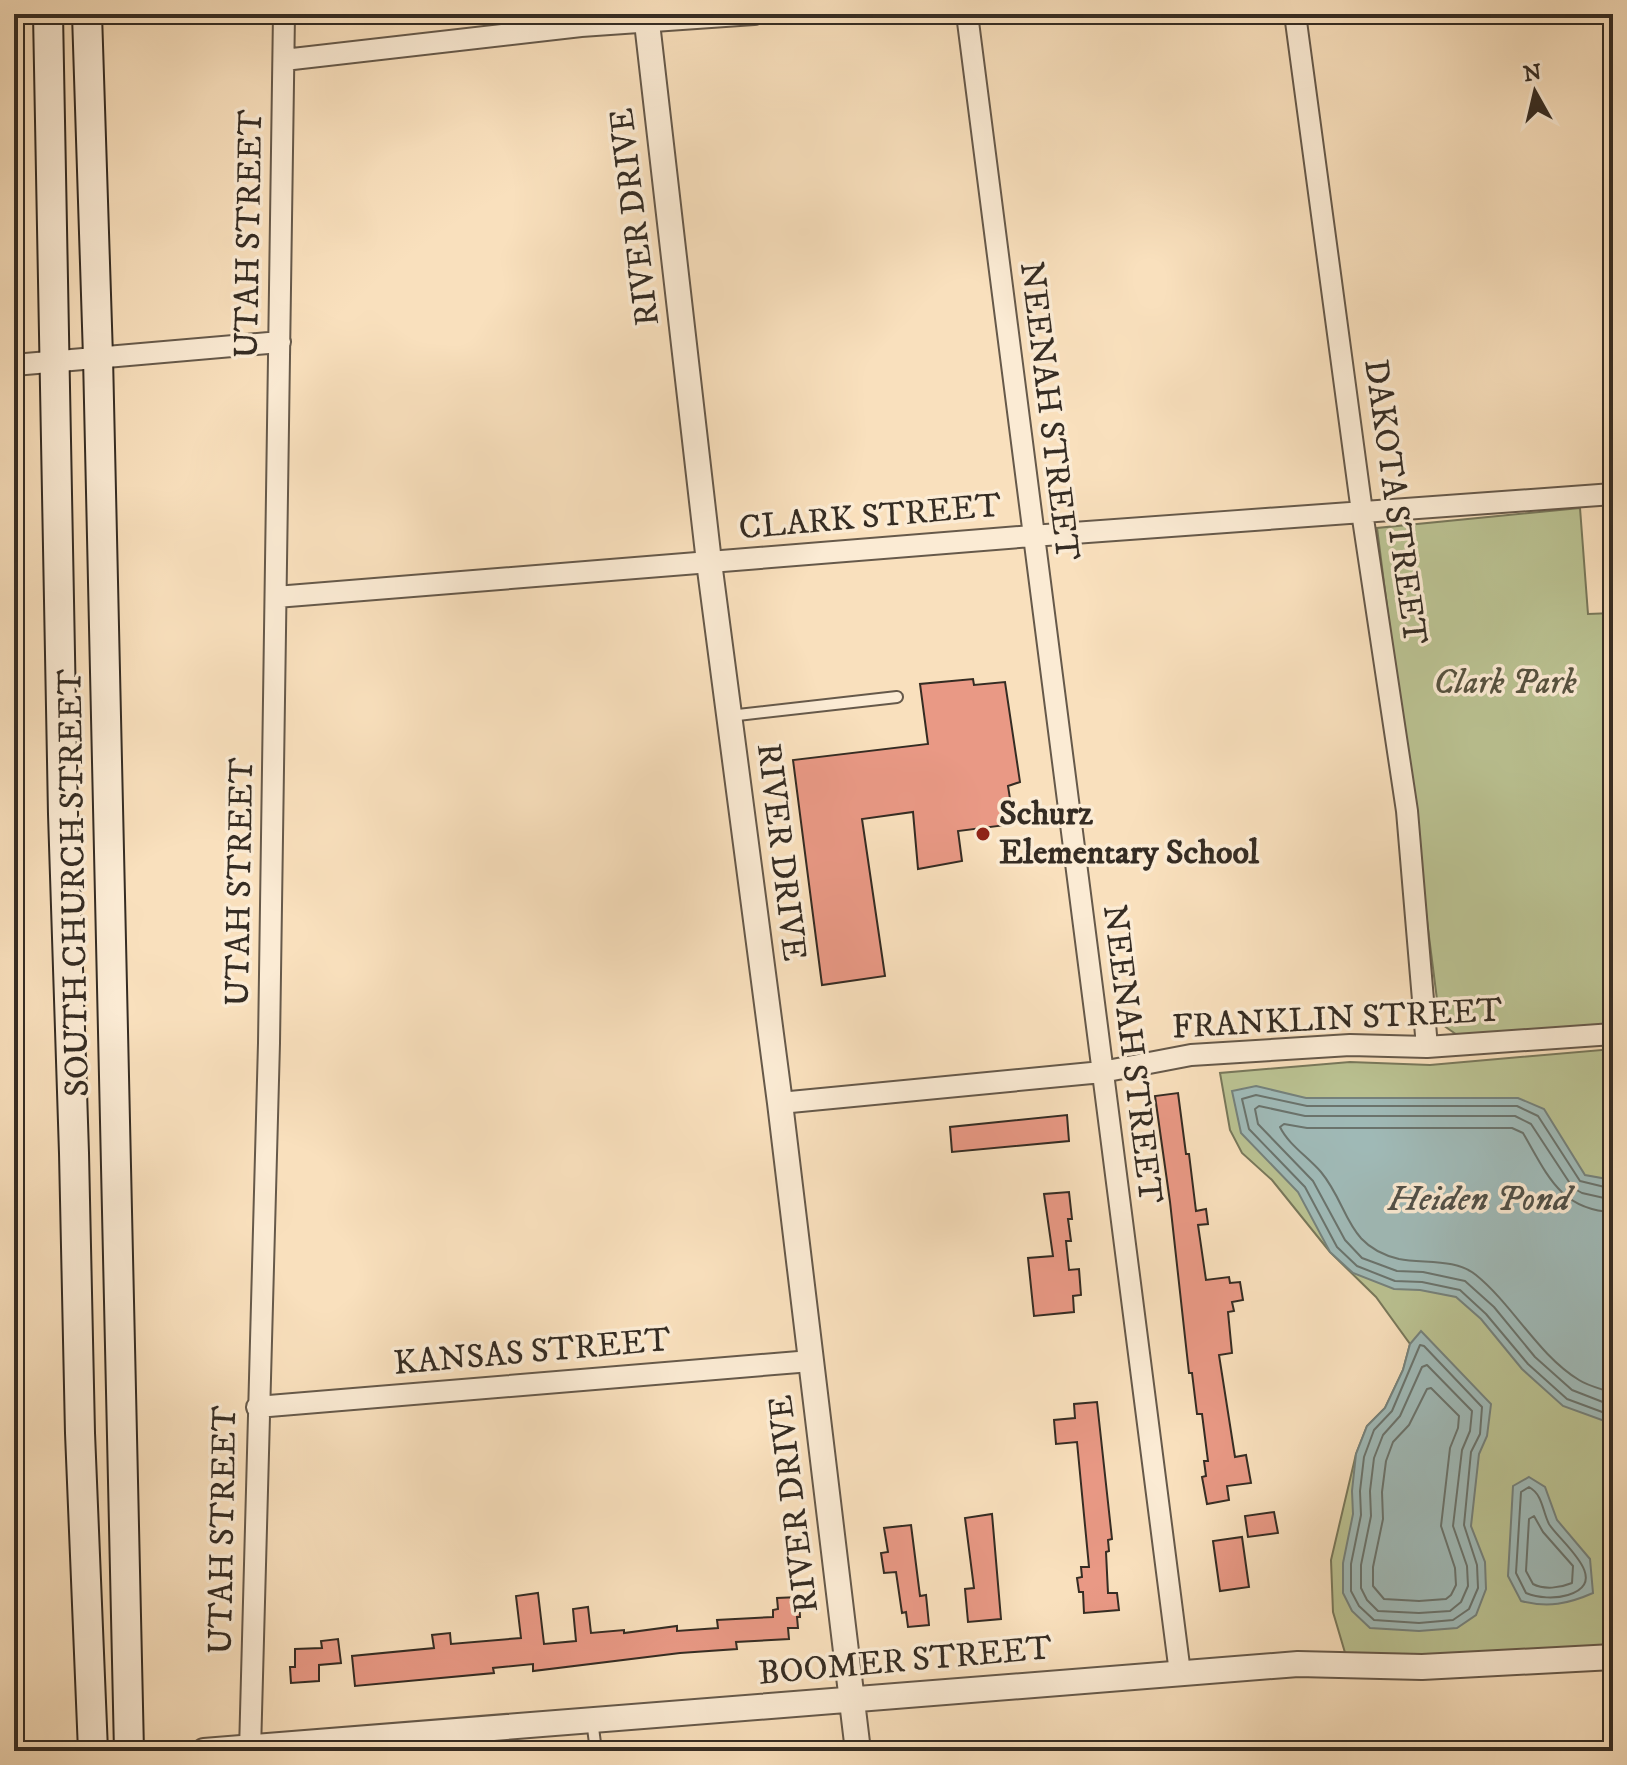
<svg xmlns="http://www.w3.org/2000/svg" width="1627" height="1765" font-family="'IM FELL DW Pica',serif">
  <rect width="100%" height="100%" fill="#f9e0bd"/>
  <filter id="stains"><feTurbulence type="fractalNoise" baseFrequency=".0025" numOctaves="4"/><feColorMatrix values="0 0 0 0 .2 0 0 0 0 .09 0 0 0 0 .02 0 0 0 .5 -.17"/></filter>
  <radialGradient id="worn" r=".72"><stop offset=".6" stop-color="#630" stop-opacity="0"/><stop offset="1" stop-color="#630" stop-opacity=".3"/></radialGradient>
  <path fill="#bbc393" stroke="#78785b" stroke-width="2" d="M1580,508l8,106 25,-1v412l-153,12 -20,-14 -63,-495z
    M1613,1049v597l-200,10h-67l-13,-44 -2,-52 25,-106 11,-28 18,-18 18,-38 7,-26 -34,-47 -46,-45 -58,-72 -30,-27 -12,-23 -10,-57 130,-11 80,3z"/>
  <path fill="#a0bbb9" stroke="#75827d" stroke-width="2" d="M1256,1086l50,12h212l26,11 41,66 22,4 6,5v240l-50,-18 -41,-37 -41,-50 -25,-22 -36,-7 -26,-1 -41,-16 -23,-21 -32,-60 -57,-59 -9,-42z
    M1421,1331l70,73 -4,32 -8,18 -8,72 14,36 1,27 -10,26 -19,13 -38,3 -49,-3 -18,-17 -9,-18v-30l10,-49 -1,-23 4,-37 11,-28 18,-18 18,-38 7,-26z
    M1529,1477l16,10 12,33 33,39 3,34c-25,11 -45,15 -72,8l-13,-25 5,-90z"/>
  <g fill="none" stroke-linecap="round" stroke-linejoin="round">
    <path stroke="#6a746e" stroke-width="2" d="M1613,1189l-33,-8 -42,-65 -21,-10h-210l-51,-11 -14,4 7,30 56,58 32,60 20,19 38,15 27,1 38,8 26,24 42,50 39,35 46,17
      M1613,1200l-31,-7 -9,-5 -42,-64 -16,-8h-210l-46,-10 -4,3 3,15 55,57 32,59 17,18 35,13 26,1 42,9 29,26 41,50 37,33 41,16
      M1613,1212c-53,-2 -66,-38 -90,-79l-11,-5h-205l-23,-4 -4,3c8,17 28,30 41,45 29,35 24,74 78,87 24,5 56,-1 77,16 37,30 62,80 103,105 9,6 23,9 34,13
      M1420,1345l4,1 58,61 -2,27 -9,18 -7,73 13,40 1,23 -9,21 -16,11 -34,3 -45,-3 -15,-14 -8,-15v-27l10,-49 -1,-24 4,-34 10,-27 18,-19z
      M1427,1365l45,46 -2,20 -8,19 -9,76 14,40 1,20 -7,16 -11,9 -31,2 -41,-2 -11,-11 -6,-12v-23l10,-49 -1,-25 4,-33 9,-23 17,-19 22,-49z
      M1431,1388l28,28 -1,12 -8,20 -9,78 14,42 1,17 -5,10 -5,4 -27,2 -35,-2 -11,-13v-19l10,-48 -1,-27 4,-31 7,-19 16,-17 18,-36z
      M1529,1487c14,8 13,23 20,37 11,18 64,57 19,71 -13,4 -30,3 -42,-2l-10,-20 5,-81z
      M1534,1516l9,16 30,34 -1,17c-12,5 -28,7 -39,1l-7,-13 3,-52z"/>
  </g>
  <path fill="#e99985" stroke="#352c23" stroke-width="2" d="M973,679l1,6 31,-3 15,100 -12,4 6,38 -56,7 4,30 -44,8 -5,-57 -51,7 23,157 -63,9 -29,-225 135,-16 -8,-60z
    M1178,1093l8,61h3l7,57 10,-2 2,15 -10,1 8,55 23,-3 1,6 10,-1 3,18 -11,2 2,9 -6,1 4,41 -13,2 16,102 11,-2 5,28 -24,3 2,14 -22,4 -5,-27 4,-1 -2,-15h4l-6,-47h-5l-5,-41h-3l-19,-171 -15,-106z
    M1067,1115l2,26 -117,11 -2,-25z
    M1069,1192l3,27h-4l3,22h-5l3,29 10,-1 2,26 -8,1 1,16 -40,4 -6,-58 25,-2 -9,-62z
    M1097,1402l15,137 -4,1 1,11 -3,1 2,41h9l2,17 -35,3 -1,-21h-4l-2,-14 5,-1 -1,-10h8l-12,-125 -21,2 -2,-24 21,-2 -1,-14z
    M1274,1512l4,21 -30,4 -3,-21z
    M992,1514l9,105 -33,3 -3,-33 9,-1 -9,-70z
    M911,1525l9,71 6,-1 3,30 -21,2 -2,-15 -4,1 -6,-41 -12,1 -3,-20 7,-1 -4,-24z
    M1242,1537l7,50 -29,4 -7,-50z
    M538,1593l6,51 32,-3 -3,-32 15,-2 3,26 33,-3v3l53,-7v5l41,-3 -1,-8 56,-3v-7l5,-1 -1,-11 22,-1 1,20h-3l1,11h-10l1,11 -53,3 1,7 -57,4 -147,18v-7l-40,4 1,5 -139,13 -3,-30 82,-8 -2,-13 18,-2 1,11 70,-6 -5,-42z
    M338,1639l3,24 -22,2v16l-28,2 -1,-16h5v-18l27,-1 -1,-7z"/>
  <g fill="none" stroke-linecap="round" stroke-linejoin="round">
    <defs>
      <path id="service" d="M729,716l168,-19
        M592,1720l4,31"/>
      <path id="minor" d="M967,14l213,1659
        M1295,14l67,498 45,299 20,236
        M284,60l297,-34 173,-12
        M14,365l266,-23
        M276,597l756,-61 581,-42
        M780,1103l322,-31 89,-17 159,-10 77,2 186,-13
        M257,1407l554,-46
        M250,1751l19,-708 15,-1029"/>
      <path id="tertiary" d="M646,14l63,548 71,541 78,648
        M204,1751l1094,-87 124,3 191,-10"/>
      <path id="secondary" d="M48,14l15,800 11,339 6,280 13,318
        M87,14l11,343 31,1394"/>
    </defs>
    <use href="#service" stroke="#66594a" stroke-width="14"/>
    <use href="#minor" stroke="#66594a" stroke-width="24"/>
    <use href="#tertiary" stroke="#66594a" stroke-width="28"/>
    <use href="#secondary" stroke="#352c23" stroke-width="32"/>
    <use href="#service" stroke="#fbebd4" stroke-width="10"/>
    <use href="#minor" stroke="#fbebd4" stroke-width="20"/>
    <use href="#tertiary" stroke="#fbebd4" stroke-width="24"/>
    <use href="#secondary" stroke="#fbebd4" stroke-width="28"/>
  </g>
  <circle fill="#8f2418" stroke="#fbebd4" stroke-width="3" cx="983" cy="834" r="8"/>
  <g text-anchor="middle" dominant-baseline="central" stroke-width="7" stroke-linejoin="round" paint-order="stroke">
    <g font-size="34" fill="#352c23" stroke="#fbebd4">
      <text transform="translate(635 217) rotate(-97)">RIVER DRIVE</text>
      <text transform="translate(249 234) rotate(-89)">UTAH STREET</text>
      <text transform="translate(1049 411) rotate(83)">NEENAH STREET</text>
      <text transform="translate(1395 502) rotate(82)">DAKOTA STREET</text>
      <text transform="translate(870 517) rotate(-5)">CLARK STREET</text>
      <text transform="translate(781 852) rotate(83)">RIVER DRIVE</text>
      <text transform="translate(240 882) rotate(-89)">UTAH STREET</text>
      <text transform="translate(74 883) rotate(-91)">SOUTH CHURCH STREET</text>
      <text transform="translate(1337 1019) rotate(-3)">FRANKLIN STREET</text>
      <text transform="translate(1132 1054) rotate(83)">NEENAH STREET</text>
      <text transform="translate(532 1352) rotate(-5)">KANSAS STREET</text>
      <text transform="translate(794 1504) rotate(-97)">RIVER DRIVE</text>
      <text transform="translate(223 1530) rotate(-89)">UTAH STREET</text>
      <text transform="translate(905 1661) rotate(-5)">BOOMER STREET</text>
    </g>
    <g font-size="34" font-style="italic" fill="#56523f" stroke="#fbebd4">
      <text x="1505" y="683">Clark Park</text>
    </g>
    <g font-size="34" font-weight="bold" fill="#352c23" stroke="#fbebd4" text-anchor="start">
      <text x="999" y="814">Schurz<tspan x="999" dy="39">Elementary School</tspan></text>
    </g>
    <g font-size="36" font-style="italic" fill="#505048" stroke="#fbebd4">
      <text x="1479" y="1199">Heiden Pond</text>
    </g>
  </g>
  <rect width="1627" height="1765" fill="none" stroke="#f9e0bd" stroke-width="48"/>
  <rect x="16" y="16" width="1595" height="1733" fill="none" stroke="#352c23" stroke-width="4"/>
  <rect x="24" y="24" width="1579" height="1717" fill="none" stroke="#352c23" stroke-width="2"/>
  <g transform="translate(1535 92) rotate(352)" stroke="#fbebd4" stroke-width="6" paint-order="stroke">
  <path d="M0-6L14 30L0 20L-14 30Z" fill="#352c23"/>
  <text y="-12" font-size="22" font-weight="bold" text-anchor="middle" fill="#352c23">N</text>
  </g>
  <rect width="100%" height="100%" filter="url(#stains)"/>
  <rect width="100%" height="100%" fill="url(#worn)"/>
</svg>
